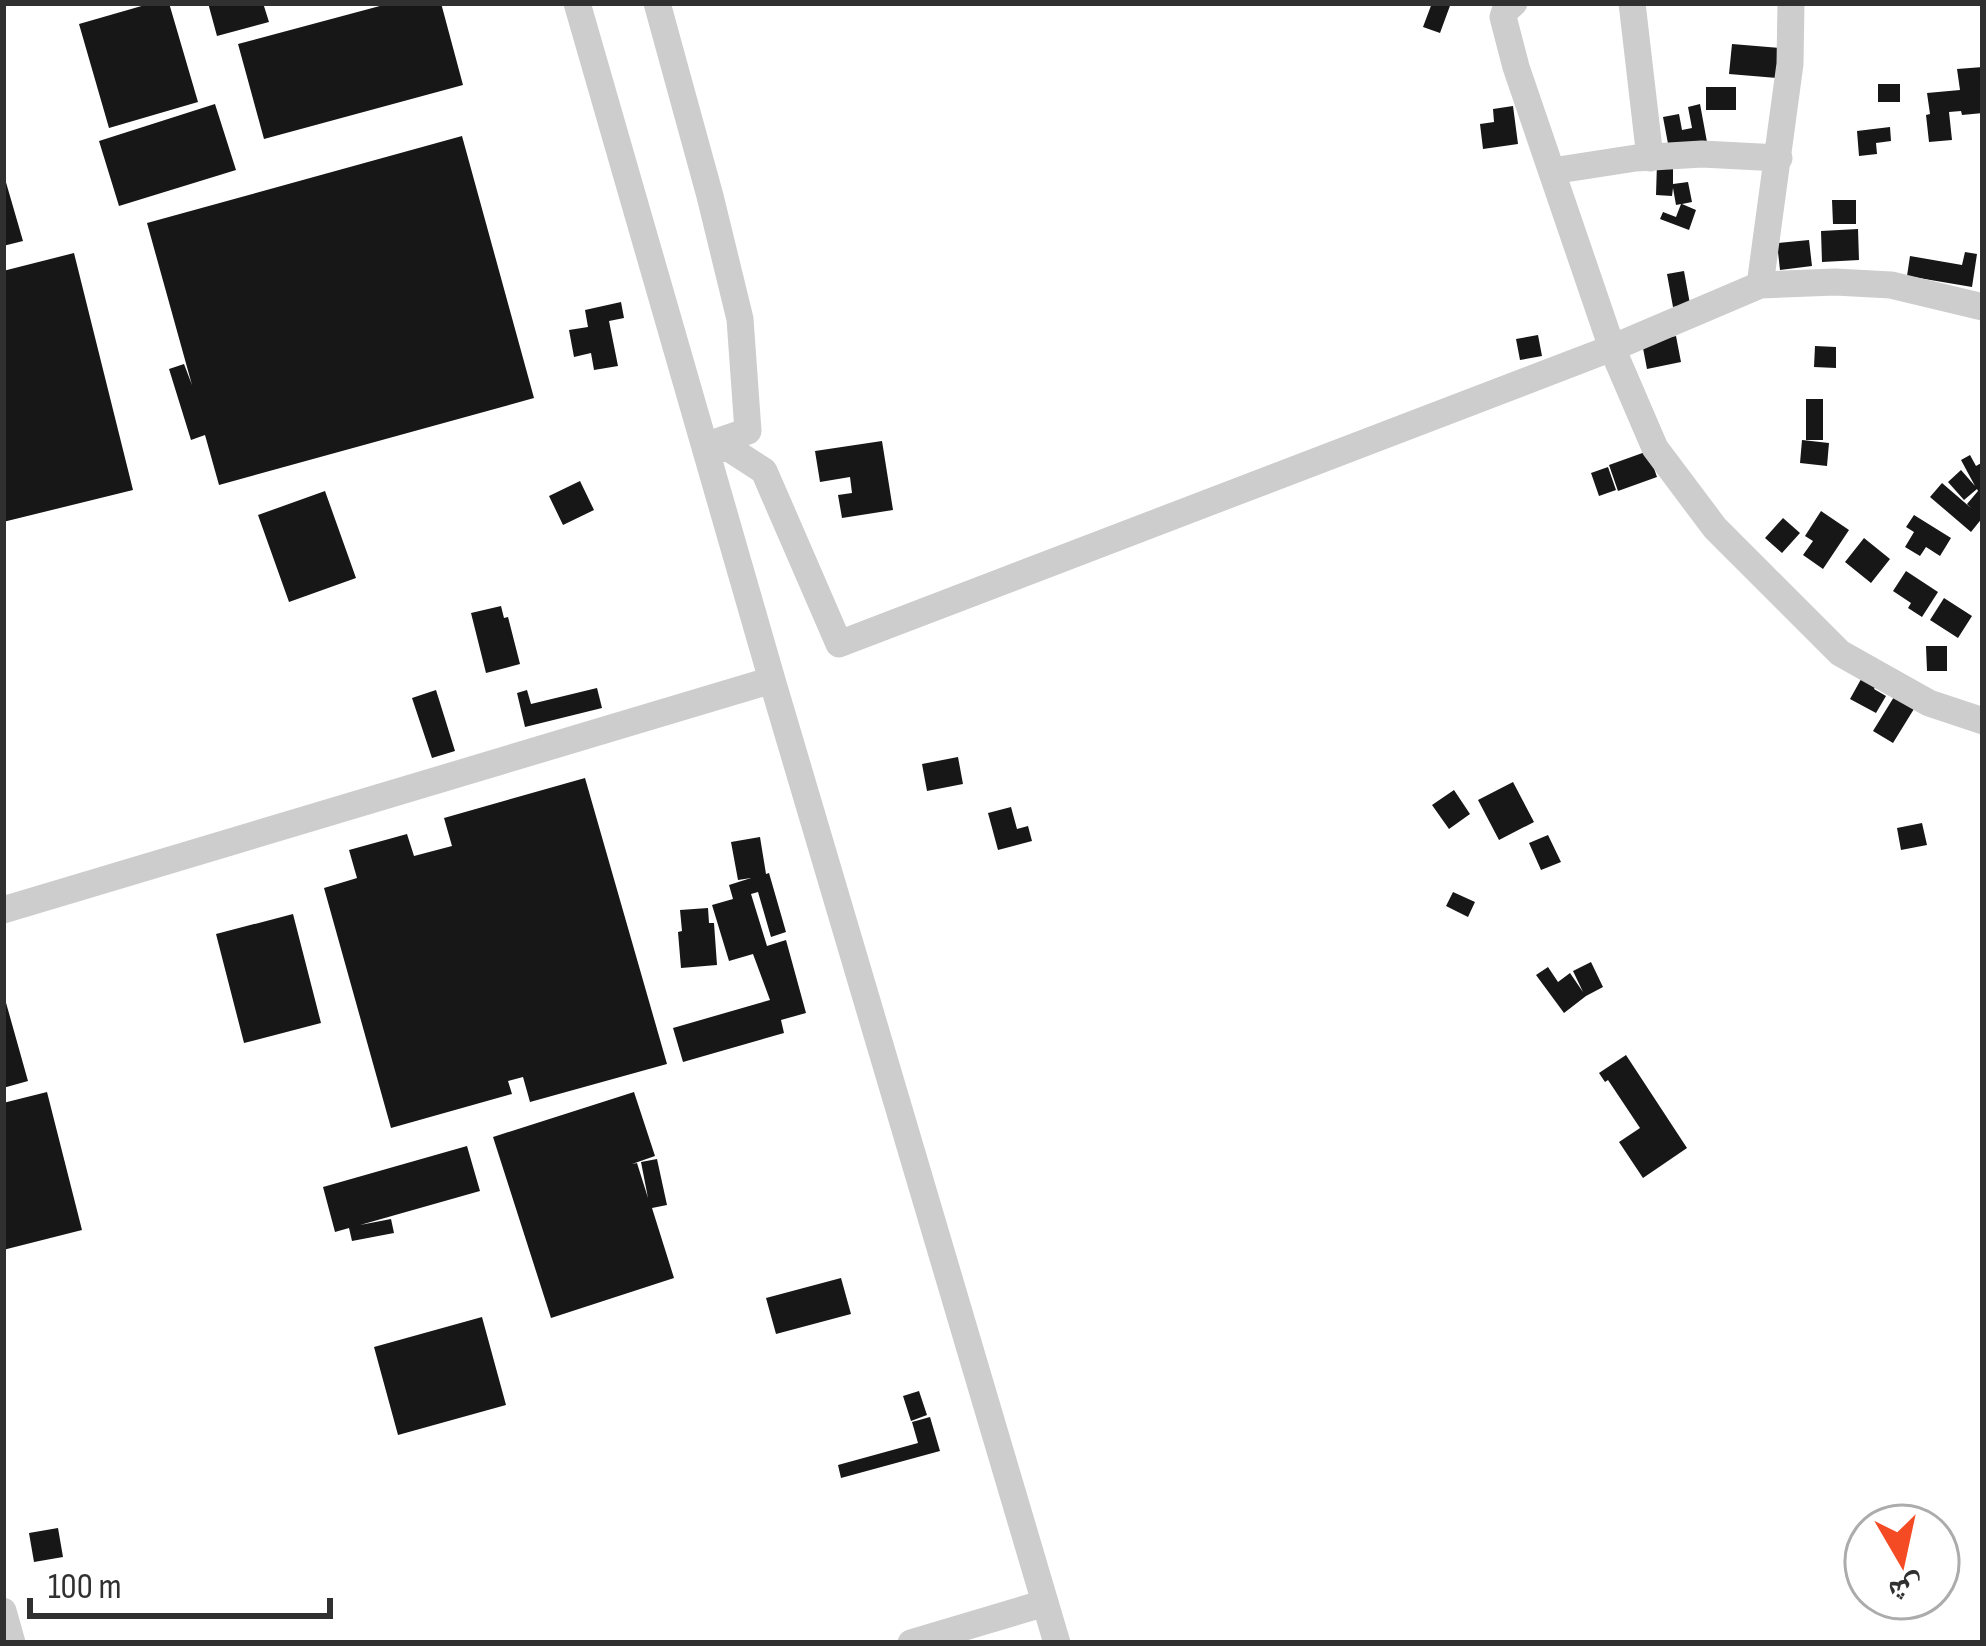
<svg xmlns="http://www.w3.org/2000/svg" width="1986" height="1646" font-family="'Sofia Sans Condensed','Noto Naskh Arabic',sans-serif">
  <rect width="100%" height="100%" fill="#fff"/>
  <path fill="#171717" d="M152,3h17l29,99 -89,26 -30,-104z
    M208,3h55l6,19 -52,14z
    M391,3h50l22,82 -199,54 -26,-95z
    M1432,3h19l-11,30 -17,-6z
    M1732,44l48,4 -3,30 -48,-4z
    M1983,67v46l-21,2 -1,-4 -12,1 3,28 -23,2 -3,-27 4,-1 -3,-21 33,-3 -3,-21z
    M1878,84h22v18h-22z
    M1706,87h30v23h-30z
    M215,104l21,66 -117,36 -20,-65z
    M1700,104l7,38 -38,7 -6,-32 16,-3 3,16 10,-2 -4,-21z
    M1513,106l5,38 -35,5 -3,-25 14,-2 -1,-13z
    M1890,127l1,14 -15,2 1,11 -18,2 -2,-25z
    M462,136l72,262 -315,87 -14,-50 -14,5 -22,-71 15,-5 8,21 -45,-162z
    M1657,163l16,1v20l15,-2 4,20 -10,2 14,6 -7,20 -29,-11 3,-7 13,5 5,-13 -5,1 -3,-17 -1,8 -16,-1z
    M3,172l20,69 -20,5z
    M1832,200h24v24h-23z
    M1858,229l1,31 -37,2 -1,-31z
    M1809,240l3,26 -32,4 -3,-27z
    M1965,252l12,2 -5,33 -65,-11 3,-20 52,9z
    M74,253l59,237 -130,32v-251z
    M1684,271l6,33 -17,3 -6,-33z
    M621,302l3,16 -15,3 9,45 -24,4 -3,-17 -17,4 -5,-27 19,-3 -3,-17z
    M1538,335l4,21 -22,4 -4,-21z
    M1676,336l5,26 -34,7 -5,-26z
    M1815,346l21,1v21l-22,-1z
    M1806,399h17v41h-17z
    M1802,440l27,3 -2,23 -27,-3z
    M882,441l11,69 -51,8 -4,-23 14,-2 -2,-16 -30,5 -5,-31z
    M1648,451l9,26 -39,14 -9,-26z
    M1970,455l6,11 7,-4v55l-12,15 -41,-35 12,-14 29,25 -4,-4 11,-13 -1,-2 -13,11 -16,-18 13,-12 14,16 -14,-26z
    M1608,467l8,23 -17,6 -8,-23z
    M580,481l14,29 -31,15 -14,-29z
    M325,491l31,87 -67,24 -31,-87z
    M1821,511l28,19 -26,39 -20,-14 10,-14 -8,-5z
    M1914,515l37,23 -11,18 -14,-9 -6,9 -15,-9 9,-15 -8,-5z
    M1783,518l17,15 -18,20 -17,-15z
    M1864,538l26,21 -19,24 -26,-21z
    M1906,571l32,21 -16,25 -14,-9 3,-5 -18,-12z
    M1944,598l28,18 -14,22 -28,-18z
    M501,606l3,12 4,-1 12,47 -34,9 -15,-60z
    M1926,646h21v25h-20z
    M1865,672l14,7 -5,10 12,7 -10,17 -26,-14z
    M597,688l5,20 -77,19 -8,-34 10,-3 4,14z
    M436,690l19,61 -23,7 -20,-60z
    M1897,692l20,12 -24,39 -20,-12z
    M958,757l5,27 -36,7 -5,-27z
    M585,778l82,286 -137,38 -7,-25 -15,4 4,13 -121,34 -67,-240 33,-10 -8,-28 58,-16 7,22 38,-10 -8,-28z
    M1513,782l21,40 -35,18 -21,-40z
    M1454,790l16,24 -21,15 -17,-24z
    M1011,807l6,22 11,-3 4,15 -34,9 -10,-37z
    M1922,823l5,22 -26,5 -4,-22z
    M1548,835l13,27 -20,8 -12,-27z
    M760,837l6,37 3,-1 17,59 -15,5 -13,-45 -7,2 16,52 19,-6 20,73 -25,7 3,13 -101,29 -10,-34 97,-28 -17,-46 -24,7 -17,-56 21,-6 -4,-14 22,-7 -13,2 -7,-38z
    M1453,892l22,10 -7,15 -22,-11z
    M708,908l1,15h5l3,42 -36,3 -3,-36 4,-1 -2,-21z
    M293,914l28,109 -77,20 -28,-109z
    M1591,962l12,25 -17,9 -22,17 -28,-38 12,-8 10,15 12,-9 13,19 -10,-21z
    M3,992l25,89 -25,7z
    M1626,1055l61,93 -44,30 -24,-36 21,-14 -32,-48 -3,2 -6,-9z
    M47,1092l35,138 -79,20v-147z
    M634,1092l21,64 -23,8 5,-1 11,35 -7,-36 16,-3 10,46 -15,3 22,70 -123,40 -58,-181z
    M467,1146l13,45 -120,34 31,-6 3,14 -42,8 -3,-13 -14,4 -12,-45z
    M841,1278l10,36 -75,20 -10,-36z
    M482,1317l24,88 -108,30 -24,-88z
    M919,1391l8,24 -16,6 -8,-25z
    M930,1417l10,34 -99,27 -3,-13 80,-22 -6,-21z
    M58,1528l5,29 -29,5 -5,-29z"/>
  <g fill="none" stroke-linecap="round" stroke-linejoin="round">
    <path stroke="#cdcdcd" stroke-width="27" d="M577,3l195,677 285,963
      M657,3l53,193 30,123 8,112 -40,14
      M1514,3l-9,8 -2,6 13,50 96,281 43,100 60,80 125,125 89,50 54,18
      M1632,3l18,155
      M1552,171l84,-13 66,-4 77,4
      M1760,285l30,-221 1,-61
      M705,446l25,3 34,22 75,173 773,-296 148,-63 75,-3 56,3 92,22
      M3,910l769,-230
      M3,1611l9,32
      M911,1643l134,-40"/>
  </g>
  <rect width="1986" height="1646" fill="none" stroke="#303030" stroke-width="12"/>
  <g transform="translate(1902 1562) rotate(171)"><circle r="57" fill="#ffffff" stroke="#acacac" stroke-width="3"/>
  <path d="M0-9L21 45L0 30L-21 45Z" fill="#f44b25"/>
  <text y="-18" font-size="33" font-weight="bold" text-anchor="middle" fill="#303030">ش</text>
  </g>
  <path d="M30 1598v18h300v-18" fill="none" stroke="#303030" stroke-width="6"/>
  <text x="48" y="1598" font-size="36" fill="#303030" stroke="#ffffff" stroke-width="9" paint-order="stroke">100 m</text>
</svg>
